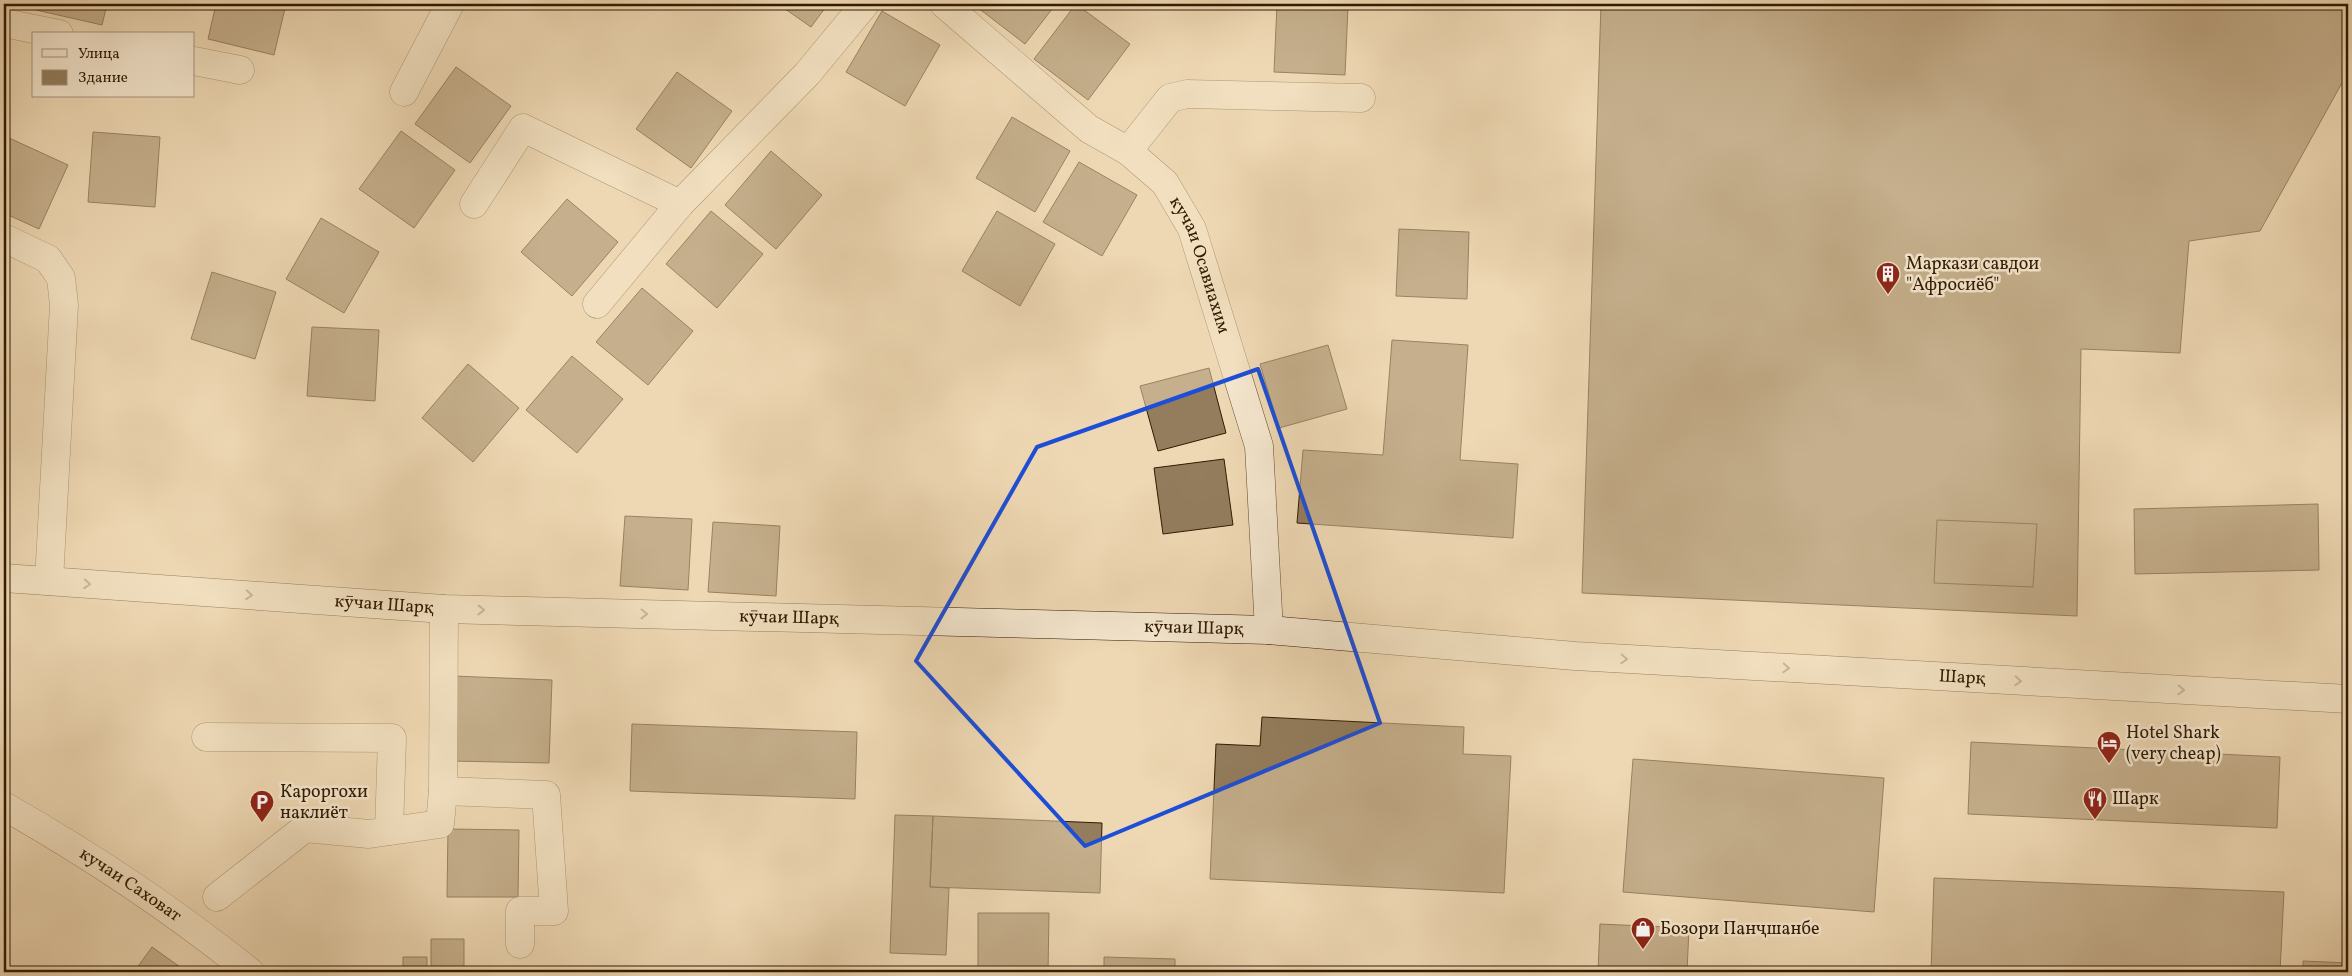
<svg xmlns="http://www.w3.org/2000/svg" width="2352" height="976" font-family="Vollkorn,serif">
  <rect width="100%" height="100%" fill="#eed8b3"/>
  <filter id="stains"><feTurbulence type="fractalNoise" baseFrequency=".004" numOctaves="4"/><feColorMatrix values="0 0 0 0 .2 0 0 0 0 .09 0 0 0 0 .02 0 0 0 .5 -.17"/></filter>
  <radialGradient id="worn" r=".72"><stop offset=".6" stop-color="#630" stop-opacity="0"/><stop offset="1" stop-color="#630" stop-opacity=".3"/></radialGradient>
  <path fill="#937d5d" stroke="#301a00" d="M38,4h69l-5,21 -66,-15z
    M216,4h70l-12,51 -66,-16z
    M778,4h50l-17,23z
    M973,4h83l-31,40z
    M1076,4l54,40 -42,56 -54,-41z
    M1277,4l71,3 -3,68 -71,-3z
    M1601,4h747v68l-88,159 -71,10 -9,112 -99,-4 -4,267 -495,-23z
    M882,11l58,34 -35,61 -59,-34z
    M456,67l55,39 -41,57 -55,-39z
    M677,72l55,39 -41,57 -55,-39z
    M1012,117l58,34 -35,61 -59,-34z
    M401,131l54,39 -41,58 -55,-39z
    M93,132l67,5 -5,70 -67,-5z
    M7,137l61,28 -29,64 -35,-16v-69z
    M771,151l51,44 -46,54 -51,-44z
    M1079,162l58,33 -35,61 -59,-34z
    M567,199l51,43 -46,54 -51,-44z
    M711,211l52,43 -46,54 -51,-44z
    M997,211l58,33 -35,62 -58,-35z
    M321,218l58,34 -35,61 -58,-34z
    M1399,229l70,3 -2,67 -71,-3z
    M212,272l64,20 -21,67 -64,-20z
    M642,288l51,43 -45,54 -52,-43z
    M312,327l67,3 -4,71 -68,-5z
    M1392,340l76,5 -8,115 58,4 -5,74 -216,-15 6,-73 80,5z
    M1328,345l19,64 -68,19 -19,-64z
    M572,356l51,43 -46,54 -51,-43z
    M468,364l51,44 -46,54 -51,-44z
    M1209,368l17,65 -68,18 -18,-65z
    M1224,459l9,66 -70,9 -9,-66z
    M2318,504l1,66 -184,4 -1,-65z
    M625,516l67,3 -4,71 -68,-4z
    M1937,520l100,4 -4,63 -99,-4z
    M713,522l67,4 -4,70 -68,-4z
    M453,676l99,4 -3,83 -98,-2z
    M1262,717l202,10 -1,27 48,2 -7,137 -294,-14 6,-135 44,2z
    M632,724l225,8 -2,67 -225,-8z
    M1971,742l309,15 -3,71 -309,-14z
    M1633,759l251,19 -10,134 -251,-20z
    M895,815l38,1 -3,71 19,1 -3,67 -56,-2z
    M933,816l169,7 -2,70 -170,-6z
    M448,829l71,1 -1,67h-71z
    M1934,878l350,14 -4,80h-349z
    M978,913h71l-1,59h-70z
    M1600,924l89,4 -2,44h-89z
    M431,939h33v30l141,3h-174z
    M152,947l35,25h-53z
    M403,957h24v15h-24z
    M1104,957l71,2v13h-71z
    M2303,961l45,2v9h-45z
    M767,969l70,1v2h-70z
    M848,971l70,1h-70z"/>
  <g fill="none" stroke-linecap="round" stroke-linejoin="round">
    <defs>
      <path id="pedestrian" d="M404,92l46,-88"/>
      <g id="minor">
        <path id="s1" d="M944,4l145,125 39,22 37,32 27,46 67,217 10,184"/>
        <path d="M4,23l55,11"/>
        <path d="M194,61l46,9"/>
        <path d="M1128,151l42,-53 17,-4 174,4"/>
        <path d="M474,204l49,-76 157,76"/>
        <path d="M4,238l44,21 13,19 3,27 -15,276"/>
        <path d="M597,304l83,-100 127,-130 58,-70"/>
        <path d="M206,737l186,1 -3,93"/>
        <path d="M443,791l103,4 8,116h-34v33"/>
        <path id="s2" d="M4,806c86,49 169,104 246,166"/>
        <path d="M217,897l88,-69 64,6 71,-10 3,-33 1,-182"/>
      </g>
      <g id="secondary">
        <path id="s3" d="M4,578l440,31 825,21 306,26 773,43"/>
      </g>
    </defs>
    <use href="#pedestrian" stroke="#604a2d" stroke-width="29"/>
    <use href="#minor" stroke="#604a2d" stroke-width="29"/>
    <use href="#secondary" stroke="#301a00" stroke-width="29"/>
    <use href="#pedestrian" stroke="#f4e6ce" stroke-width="28"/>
    <use href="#minor" stroke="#f4e6ce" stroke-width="28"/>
    <use href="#secondary" stroke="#f4e6ce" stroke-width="28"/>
  </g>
  <defs><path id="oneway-chevron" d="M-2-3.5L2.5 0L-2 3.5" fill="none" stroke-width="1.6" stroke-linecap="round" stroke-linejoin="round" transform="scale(1.25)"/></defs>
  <g stroke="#9c8a71">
    <use href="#oneway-chevron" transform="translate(87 584) rotate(4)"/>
    <use href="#oneway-chevron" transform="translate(249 595) rotate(4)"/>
    <use href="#oneway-chevron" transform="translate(481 610) rotate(1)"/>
    <use href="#oneway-chevron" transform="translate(644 614) rotate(1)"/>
    <use href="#oneway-chevron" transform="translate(1624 659) rotate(3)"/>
    <use href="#oneway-chevron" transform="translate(1786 668) rotate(3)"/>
    <use href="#oneway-chevron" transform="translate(2018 681) rotate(3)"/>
    <use href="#oneway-chevron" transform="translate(2181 690) rotate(3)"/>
  </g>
  <path d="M0 0H2352V976H0ZM1258,369l122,354 -295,123 -169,-185 121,-214z" fill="#eed8b3" fill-opacity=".55" fill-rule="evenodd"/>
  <path fill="none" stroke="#1d4ed8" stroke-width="4" stroke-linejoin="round" d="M1258,369l122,354 -295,123 -169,-185 121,-214z"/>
  <defs>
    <symbol id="building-pin" viewBox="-11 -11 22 30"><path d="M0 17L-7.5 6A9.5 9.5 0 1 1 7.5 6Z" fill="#8f2418" stroke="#f4e6ce"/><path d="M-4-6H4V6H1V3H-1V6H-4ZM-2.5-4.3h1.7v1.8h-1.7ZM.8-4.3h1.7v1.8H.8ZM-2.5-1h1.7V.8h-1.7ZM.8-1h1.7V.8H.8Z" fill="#fff"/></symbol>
    <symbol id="hotel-pin" viewBox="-11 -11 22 30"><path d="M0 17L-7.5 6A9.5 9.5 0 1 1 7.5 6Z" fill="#8f2418" stroke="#f4e6ce"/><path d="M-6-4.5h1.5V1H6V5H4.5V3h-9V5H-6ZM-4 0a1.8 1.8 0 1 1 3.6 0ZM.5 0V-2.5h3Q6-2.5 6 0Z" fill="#fff"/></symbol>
    <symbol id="restaurant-pin" viewBox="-11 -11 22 30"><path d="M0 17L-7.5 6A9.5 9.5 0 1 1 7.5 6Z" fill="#8f2418" stroke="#f4e6ce"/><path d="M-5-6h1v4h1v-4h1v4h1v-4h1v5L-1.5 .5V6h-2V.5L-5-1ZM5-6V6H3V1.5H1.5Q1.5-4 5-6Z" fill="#fff"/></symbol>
    <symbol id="parking-pin" viewBox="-11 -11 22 30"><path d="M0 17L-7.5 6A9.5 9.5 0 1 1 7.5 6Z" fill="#8f2418" stroke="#f4e6ce"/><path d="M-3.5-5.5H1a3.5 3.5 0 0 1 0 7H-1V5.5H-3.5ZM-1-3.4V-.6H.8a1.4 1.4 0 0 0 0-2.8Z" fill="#fff"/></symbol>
    <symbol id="shop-pin" viewBox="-11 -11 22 30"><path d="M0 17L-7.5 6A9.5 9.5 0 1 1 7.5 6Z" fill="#8f2418" stroke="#f4e6ce"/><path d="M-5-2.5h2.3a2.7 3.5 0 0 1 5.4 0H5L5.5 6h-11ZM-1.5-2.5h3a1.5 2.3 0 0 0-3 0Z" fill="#fff"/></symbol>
  </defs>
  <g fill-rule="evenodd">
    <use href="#building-pin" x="1874" y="260" width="28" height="38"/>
    <use href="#hotel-pin" x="2095" y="729" width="28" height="38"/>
    <use href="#restaurant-pin" x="2081" y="785" width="28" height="38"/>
    <use href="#parking-pin" x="248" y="788" width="28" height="38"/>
    <use href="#shop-pin" x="1629" y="915" width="28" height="38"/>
  </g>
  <g text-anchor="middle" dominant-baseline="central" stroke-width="5" stroke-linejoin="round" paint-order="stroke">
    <g font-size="18" fill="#301a00" stroke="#f4e6ce" text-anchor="start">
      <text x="1906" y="264">Маркази савдои<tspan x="1906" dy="21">"Афросиёб"</tspan></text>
      <text x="2126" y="733">Hotel Shark<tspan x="2126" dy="21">(very cheap)</tspan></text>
      <text x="280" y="792">Кароргохи<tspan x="280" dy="21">наклиёт</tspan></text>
      <text x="2112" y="799">Шарк</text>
      <text x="1660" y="929">Бозори Панҷшанбе</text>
    </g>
    <g font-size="18" fill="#301a00" stroke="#f4e6ce">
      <text stroke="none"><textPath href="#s1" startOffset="375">кучаи Осавиахим</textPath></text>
      <text stroke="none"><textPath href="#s3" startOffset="381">кӯчаи Шарқ</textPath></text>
      <text stroke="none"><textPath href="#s3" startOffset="786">кӯчаи Шарқ</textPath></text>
      <text stroke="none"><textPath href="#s3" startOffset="1191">кӯчаи Шарқ</textPath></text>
      <text stroke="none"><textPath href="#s3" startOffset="1961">Шарқ</textPath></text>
      <text stroke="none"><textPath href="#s2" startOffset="149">кучаи Саховат</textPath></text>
    </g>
  </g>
  <rect width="2352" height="976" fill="none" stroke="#eed8b3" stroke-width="20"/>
  <rect x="5" y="5" width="2342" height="966" fill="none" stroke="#301a00" stroke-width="2.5"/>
  <rect x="10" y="10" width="2332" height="956" fill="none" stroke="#301a00"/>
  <rect x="32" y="32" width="162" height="65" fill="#f4e6ce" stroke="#a6947c"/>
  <rect x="42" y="49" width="25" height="8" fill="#f4e6ce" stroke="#a6947c"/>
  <text x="78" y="58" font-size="15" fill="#301a00">Улица</text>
  <rect x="42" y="70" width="25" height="15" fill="#937d5d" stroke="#a6947c"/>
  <text x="78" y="82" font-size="15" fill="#301a00">Здание</text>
  <rect width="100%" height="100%" filter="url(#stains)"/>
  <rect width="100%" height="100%" fill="url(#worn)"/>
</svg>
